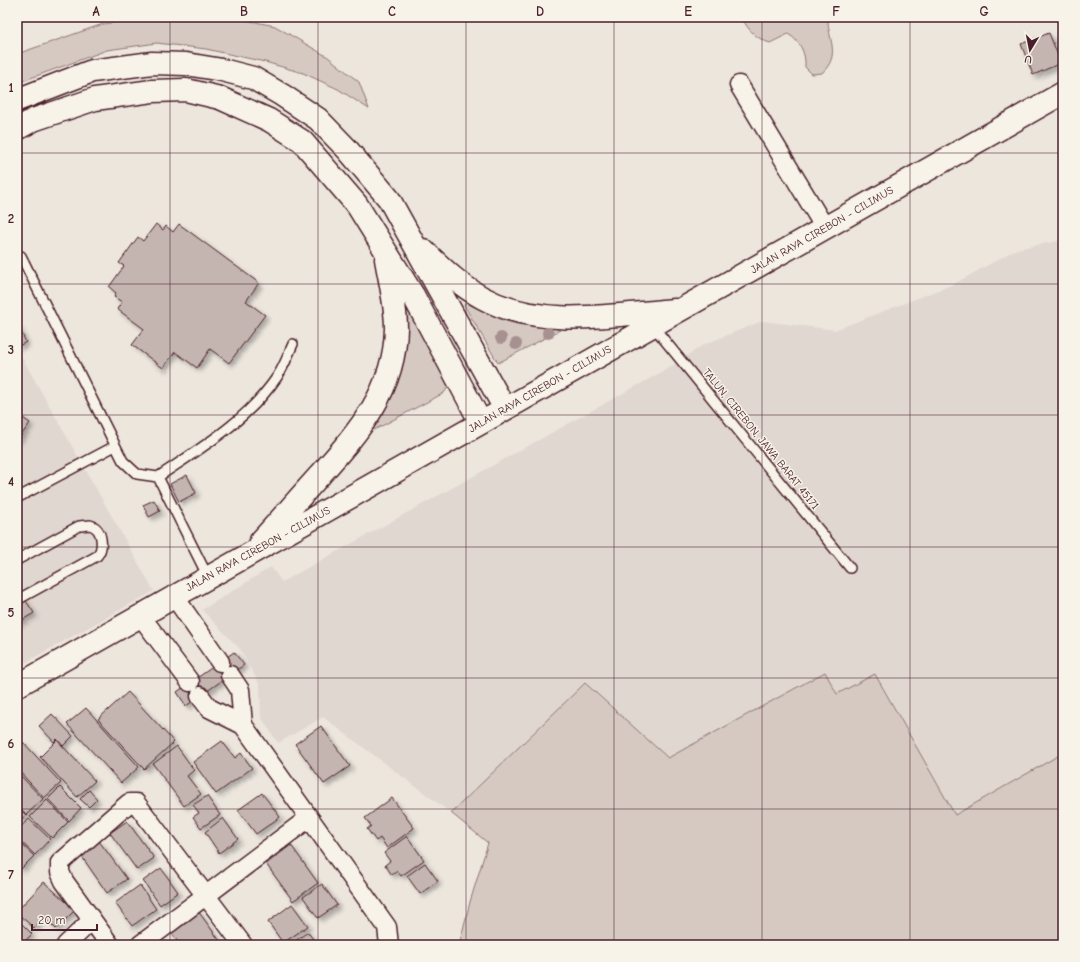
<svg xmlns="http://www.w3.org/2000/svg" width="1080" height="962" font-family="'Comic Neue',sans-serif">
  <defs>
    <filter id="shadow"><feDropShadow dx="3.5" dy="3.5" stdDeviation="2" flood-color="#0004"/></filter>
  </defs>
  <rect width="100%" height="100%" fill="#ece6dd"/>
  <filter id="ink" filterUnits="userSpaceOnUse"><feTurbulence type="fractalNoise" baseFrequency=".025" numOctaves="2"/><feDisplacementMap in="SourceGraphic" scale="8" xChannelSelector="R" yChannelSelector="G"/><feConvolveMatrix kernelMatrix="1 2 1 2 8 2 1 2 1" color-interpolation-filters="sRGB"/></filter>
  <g filter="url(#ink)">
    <path fill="#e0d7d0" d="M1063,240v513l-108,62 -79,-141 -39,20 -12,-22 -157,86 -83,-75 -134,130 -128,-96 -45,26 -17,-26 -1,-32 -20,-36 -38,-39 69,-43 11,15 387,-214 34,-23 59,-24 73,9 119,-46 63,-35z
      M17,349l137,242 -137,76z"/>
    <path fill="#d5c9c2" stroke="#907476" d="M157,17h74l44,9 53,31 31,25 10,27 -31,-20 -35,-16 -38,-11 -59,-13 -49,-6 -50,7 -90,33v-29l86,-30z
      M828,17c-1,22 14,37 -6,56l-10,1 -7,-7c1,-14 -5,-26 -17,-33l-18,9c-13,-4 -22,-13 -28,-25z
      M466,302c17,9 32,18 51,22 10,2 38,3 43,6l-62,33 -34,-58z
      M408,309l39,71 1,7 -4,6 -70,37 -1,-3c29,-38 32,-71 33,-117z
      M825,672l12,22 38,-20 80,141 108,-62v192h-604l11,-43 18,-59 -37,-30 134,-130 83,75z"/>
    <path fill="#c4b5b0" stroke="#4a1f2b" filter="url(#shadow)" d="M1049,33l12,30 -28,12 -12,-31z
      M156,224l7,6 3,-4 7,6 6,-8 80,59 -13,18 19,14 -36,48 -19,-14 -13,19 -22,-16 -12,16 -31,-23 12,-16 -27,-20 5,-7 -8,-5 2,-4 -7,-6 15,-21 -5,-3 19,-26 5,4z
      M17,324l9,18 -9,5z
      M17,414l13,9 -13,18z
      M187,475l9,18 -17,9 -9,-18z
      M154,500l6,11 -11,6 -6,-12z
      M24,598l10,15 -17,10v-21z
      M234,652l10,13 -58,41 -9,-14z
      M128,692l46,50 -30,27 -46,-50z
      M86,708l53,59 -18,16 -54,-59z
      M52,714l21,22 -10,10 -6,-7 -3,3 -15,-16z
      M321,726l29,40 -26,18 -29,-40z
      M57,740l38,41 -18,16 -37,-40z
      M222,741l13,17 6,-5 11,15 -36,26 -23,-32z
      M23,742l38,41 -17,15 -27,-29v-21z
      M177,746l17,24 -7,6 14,18 -17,12 -31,-42z
      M17,772l26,27 -17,16 -9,-11z
      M60,787l21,21 -12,13 -21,-22z
      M89,790l8,9 -8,8 -9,-8z
      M262,793l18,24 -24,17 -18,-24z
      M207,796l13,19 -19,13 -8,-11 6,-4 -6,-8z
      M392,798l22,30 -27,20 -7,-10 -4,3 -9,-12 4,-3 -6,-8z
      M47,800l21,22 -16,16 -22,-21z
      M17,806l9,9 -9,8z
      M223,818l15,21 -19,14 -14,-21z
      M29,819l21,20 -15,16 -18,-17v-8z
      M127,821l27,37 -17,12 -27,-37z
      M407,836l17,24 -23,16 -4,-5 -5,4 -7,-10 5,-4 -6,-8z
      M17,840l17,16 -13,13 -4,-4z
      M99,841l28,38 -20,14 -27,-39z
      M291,845l27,38 -25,18 -27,-37z
      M425,863l13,18 -18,13 -13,-18z
      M161,868l17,24 -18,13 -17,-24z
      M44,882l31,28 -19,19 -12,-12 -10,11 -17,-15v-2z
      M322,884l15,21 -19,13 -15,-21z
      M140,885l16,24 -24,17 -17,-23z
      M292,904l16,22 -25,17 -15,-21z
      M198,911l22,30 -6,4h-34l-10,-14z
      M17,919l15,15 -11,11h-4z
      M308,932l9,13h-28z"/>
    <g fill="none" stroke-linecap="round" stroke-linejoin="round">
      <defs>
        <path id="lane" d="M21,256l102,205 14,13 21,3 50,100
          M653,326l197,242
          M158,477c43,-29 89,-56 119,-100 7,-10 11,-22 16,-33
          M17,498l98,-52
          M17,560l62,-34c3,0 8,-1 11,-1 13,3 14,23 7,31l-80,44"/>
        <path id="street" d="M739,85l86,143
          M174,596l46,66
          M140,615l50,67
          M230,675l10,15 3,35
          M200,696l9,12 34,17 144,202 2,18
          M66,945l26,-25
          M110,945l-46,-64 -4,-9v-9l69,-60h7l107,142
          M140,945l169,-127"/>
        <path id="highway" d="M17,100l75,-29 60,-8 34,1 36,6 31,8 29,17 36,24 29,30 42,50 116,210
          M17,129l16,-9 62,-21 57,-8 34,-1 34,8 49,22 33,21 55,64 56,90 68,128
          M423,250c18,17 37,36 60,48 57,31 129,17 192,12
          M261,541c20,-22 39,-44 59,-66 39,-44 75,-84 76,-147 0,-23 -6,-46 -10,-69
          M17,686l1046,-593"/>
      </defs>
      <use href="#lane" stroke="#4a1f2b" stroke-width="12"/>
      <use href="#street" stroke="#4a1f2b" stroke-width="21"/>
      <use href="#highway" stroke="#4a1f2b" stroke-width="25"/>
      <use href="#lane" stroke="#f7f3e8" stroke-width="9"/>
      <use href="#street" stroke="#f7f3e8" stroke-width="18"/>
      <use href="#highway" stroke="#f7f3e8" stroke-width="22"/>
    </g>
    <g fill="#a69090">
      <circle cx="548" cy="333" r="6"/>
      <circle cx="501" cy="338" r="6"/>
      <circle cx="516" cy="344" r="6"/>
    </g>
  </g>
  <path fill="none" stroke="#4a1f2b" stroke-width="1" stroke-opacity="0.55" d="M170,17v928M318,17v928M466,17v928M614,17v928M762,17v928M910,17v928M17,153h1046M17,284h1046M17,415h1046M17,547h1046M17,678h1046M17,809h1046"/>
  <g text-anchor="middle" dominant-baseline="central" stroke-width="3" stroke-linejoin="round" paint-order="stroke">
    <g font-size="11" fill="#4a1f2b" stroke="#f7f3e8">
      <text transform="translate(822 230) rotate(-30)">JALAN RAYA CIREBON - CILIMUS</text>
      <text transform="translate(540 389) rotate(-30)">JALAN RAYA CIREBON - CILIMUS</text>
      <text transform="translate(761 439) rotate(51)">TALUN, CIREBON, JAWA BARAT 45171</text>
      <text transform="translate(258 549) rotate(-29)">JALAN RAYA CIREBON - CILIMUS</text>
    </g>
  </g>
  <rect width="1080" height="962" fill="none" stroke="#f7f3e8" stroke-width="44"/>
  <g transform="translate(1030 50) rotate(190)" stroke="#f7f3e8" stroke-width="3" paint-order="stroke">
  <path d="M0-3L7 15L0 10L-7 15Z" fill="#4a1f2b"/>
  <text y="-6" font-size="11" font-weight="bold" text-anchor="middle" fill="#4a1f2b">U</text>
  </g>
  <path d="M32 924v6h65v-6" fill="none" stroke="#4a1f2b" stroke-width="2"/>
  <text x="38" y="924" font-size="12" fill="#4a1f2b" stroke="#f7f3e8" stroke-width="3" paint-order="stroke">20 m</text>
  <rect x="22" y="22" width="1036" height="918" fill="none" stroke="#4a1f2b" stroke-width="1.5"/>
  <g font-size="13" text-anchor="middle" font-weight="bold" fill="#4a1f2b">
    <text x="96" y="16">A</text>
    <text x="244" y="16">B</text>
    <text x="392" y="16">C</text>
    <text x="540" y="16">D</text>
    <text x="688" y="16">E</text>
    <text x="836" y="16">F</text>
    <text x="984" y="16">G</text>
    <text x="11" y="92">1</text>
    <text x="11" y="223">2</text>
    <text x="11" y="354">3</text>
    <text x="11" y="486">4</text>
    <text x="11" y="617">5</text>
    <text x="11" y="748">6</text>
    <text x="11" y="879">7</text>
  </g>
</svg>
